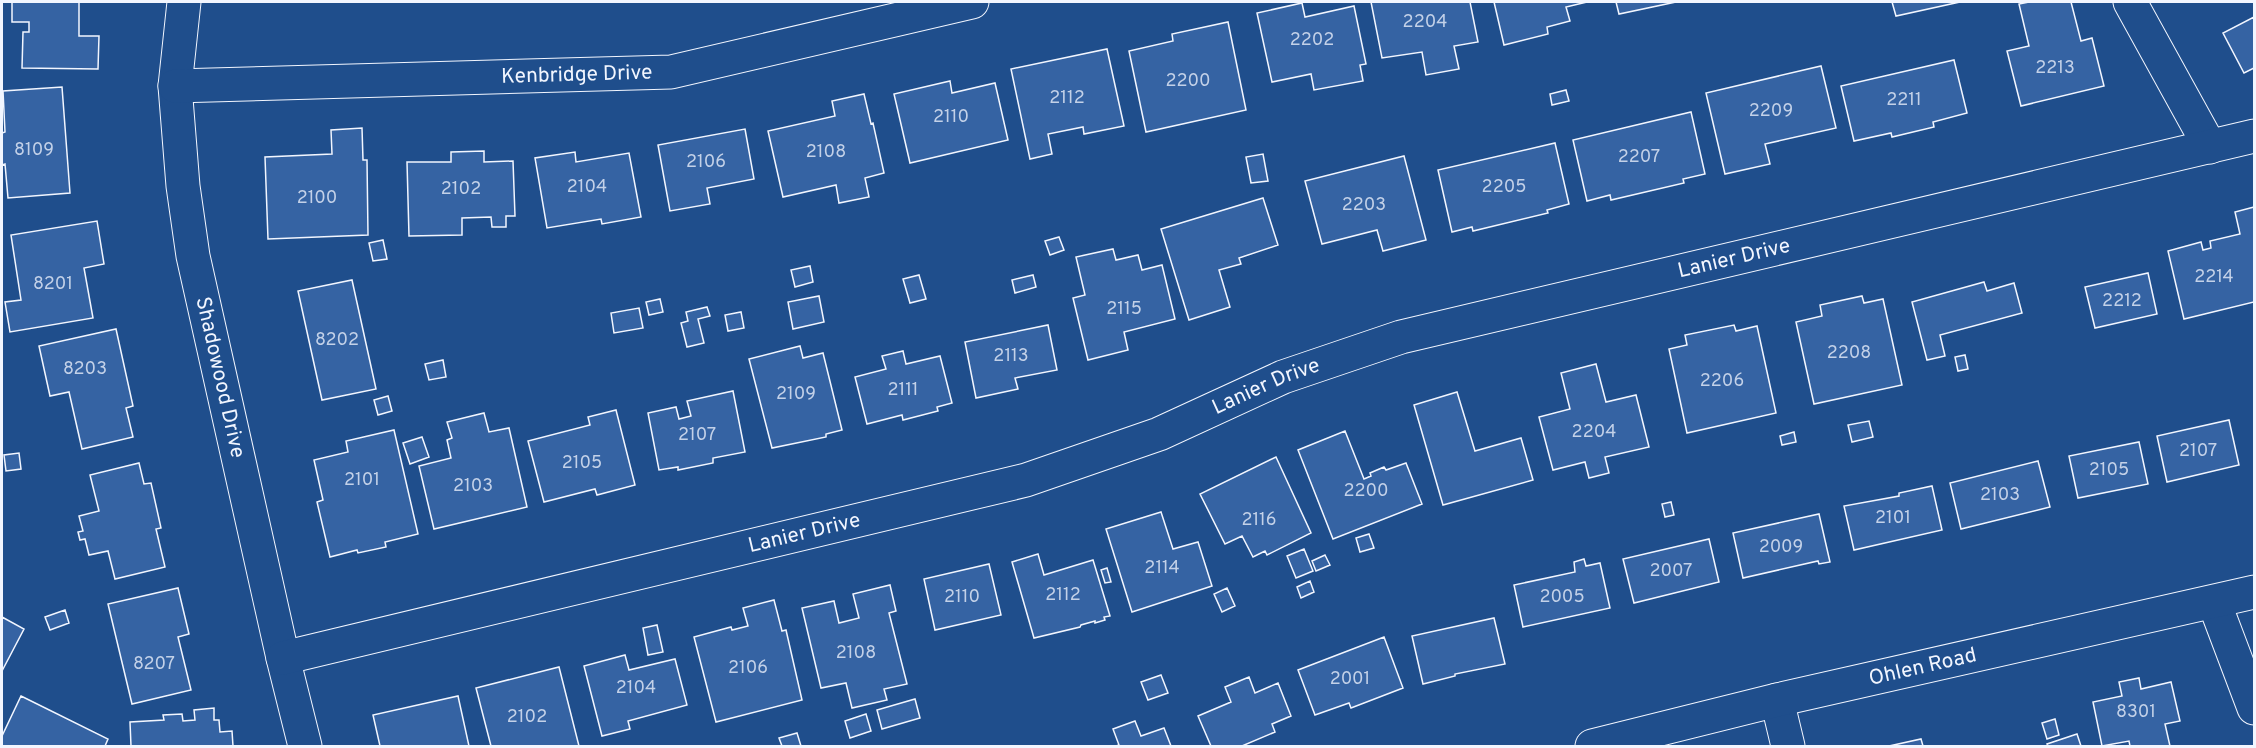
<svg xmlns="http://www.w3.org/2000/svg" width="2256" height="748" font-family="Overpass,sans-serif">
  <rect width="100%" height="100%" fill="#1f4e8c"/>
  <path fill="#3563a3" stroke="#f2f6ff" stroke-width="1.5" d="M12,2h67v34h20l-1,33 -76,-1 1,-36h6v-10h-17z
    M1371,2h99l8,40 -24,4 5,23 -33,6 -4,-23 -40,6z
    M1494,2h93l-21,5 4,14 -23,6 1,7 -44,11z
    M1616,2h60l-57,12z
    M1892,2h68l-64,14z
    M2029,2h42l10,39 11,-3 12,48 -83,20 -14,-55 22,-5 -10,-42z
    M1302,3l3,14 49,-11 12,58 -6,1 3,16 -49,9 -3,-16 -39,8 -15,-69z
    M2254,17v51l-10,5 -21,-40z
    M1228,22l18,88 -100,22 -17,-81 44,-10 -1,-7z
    M1107,49l17,77 -40,8 -1,-7 -35,7 4,20 -22,5 -19,-90z
    M1954,60l13,53 -34,9 1,5 -42,10 -1,-4 -37,8 -13,-55z
    M1821,66l15,62 -71,16 5,20 -45,10 -19,-81z
    M950,81l2,12 43,-10 13,57 -98,23 -16,-69z
    M62,87l8,106 -62,5 -3,-34 -3,1v-32l3,-1 -2,-41z
    M1566,90l3,11 -17,4 -2,-11z
    M864,94l7,30 2,-1 11,50 -19,5 4,19 -30,6 -3,-18 -53,12 -15,-66 67,-15 -3,-15z
    M1691,112l14,62 -22,5 1,4 -73,17 -1,-5 -23,6 -14,-61z
    M362,128l1,32h4l1,75 -100,4 -3,-82 67,-3 -1,-24z
    M745,129l9,50 -47,9 3,16 -40,7 -12,-66z
    M1555,143l14,61 -22,6 1,3 -75,18 -1,-4 -20,5 -14,-62z
    M484,151v11l29,-1 2,55h-9v11h-14l-1,-10 -29,1v17l-53,1 -2,-74h44v-10z
    M575,152l1,10 53,-9 12,64 -39,7 -1,-5 -54,9 -12,-70z
    M1263,154l5,27 -17,2 -5,-26z
    M1404,156l22,84 -43,11 -6,-21 -55,14 -17,-63z
    M1263,198l15,47 -39,13 2,6 -22,6 11,37 -41,13 -28,-91z
    M2254,207v95l-70,17 -16,-68 33,-9 2,8 8,-2 -1,-7 30,-7 -5,-22z
    M97,221l7,43 -20,4 9,50 -83,14 -5,-30 16,-2 -10,-65z
    M1059,237l5,13 -14,5 -5,-14z
    M383,240l4,19 -14,2 -4,-18z
    M1113,249l3,11 22,-5 4,15 20,-5 13,54 -51,13 4,18 -40,10 -15,-62 12,-3 -9,-38z
    M810,266l3,16 -18,5 -4,-17z
    M2148,273l9,41 -62,14 -10,-41z
    M919,275l7,24 -16,4 -7,-24z
    M1033,275l3,12 -21,6 -3,-13z
    M352,280l24,109 -54,11 -24,-109z
    M1984,282l3,9 27,-8 8,30 -82,22 5,21 -18,4 -15,-58z
    M819,296l5,26 -31,7 -5,-27z
    M1862,296l2,7 19,-4 19,86 -88,19 -18,-82 26,-6 -2,-11z
    M660,299l3,13 -14,3 -3,-13z
    M707,307l3,9 -12,3 6,24 -17,4 -6,-24 7,-2 -2,-9z
    M639,308l4,20 -29,5 -3,-20z
    M741,312l3,16 -16,3 -3,-16z
    M1048,325l9,45 -42,8 3,11 -42,9 -11,-56z
    M1734,325l2,6 21,-5 19,87 -89,20 -18,-84 18,-4 -2,-10z
    M116,329l17,77 -7,2 7,29 -51,12 -13,-57 -19,4 -11,-50z
    M800,346l3,12 20,-5 19,77 -16,4v3l-54,11 -23,-89z
    M903,351l3,13 34,-8 12,47 -15,4 1,4 -35,9 -1,-5 -35,9 -12,-47 31,-8 -4,-13z
    M1965,355l3,14 -10,2 -3,-14z
    M443,360l3,17 -17,3 -4,-16z
    M1596,364l10,38 30,-7 13,52 -44,10 4,16 -20,5 -4,-16 -32,8 -14,-53 31,-8 -9,-36z
    M733,391l12,61 -32,6v5l-35,7v-3l-19,3 -11,-57 28,-6 3,12 12,-3 -4,-15z
    M1457,392l18,59 46,-13 12,42 -90,25 -29,-100z
    M388,396l4,15 -14,4 -4,-15z
    M616,410l19,75 -38,10 -2,-6 -51,13 -16,-61 62,-16 -2,-8z
    M484,413l5,19 20,-4 18,79 -93,22 -15,-63 32,-8 -4,-18 5,-2 -5,-16z
    M2229,420l10,45 -72,17 -10,-46z
    M1869,421l4,16 -21,5 -4,-17z
    M394,430l24,104 -33,8 1,5 -28,6 -1,-3 -27,7 -13,-55 6,-2 -9,-40 34,-8 -2,-11z
    M1345,431l19,48 7,-3 -1,-3 14,-6 2,3 20,-7 16,41 -89,35 -35,-89z
    M1794,432l2,10 -14,3 -2,-9z
    M422,437l7,20 -19,7 -7,-21z
    M2139,442l9,42 -70,14 -9,-42z
    M19,453l2,16 -15,2 -2,-16z
    M1276,457l35,76 -44,22 -2,-4 -12,6 -11,-21 -17,8 -25,-50z
    M2038,461l12,46 -89,22 -11,-46z
    M139,463l5,21 7,-1 10,45 -5,1 9,38 -50,12 -7,-28 -19,4 -4,-16 -5,1 -2,-8 5,-1 -4,-15 20,-5 -9,-36z
    M1932,486l10,44 -88,20 -10,-44 55,-10v-3z
    M1671,502l3,13 -9,2 -3,-13z
    M1161,512l12,37 25,-7 14,44 -80,26 -26,-83z
    M1819,514l11,48 -11,2 -1,-3 -75,17 -10,-45z
    M1369,534l5,14 -14,4 -4,-14z
    M1709,539l10,43 -85,21 -11,-44z
    M1304,549l9,22 -17,7 -9,-22z
    M1038,554l6,21 49,-15 17,56 -6,1 1,3 -10,3v-2l-14,4 -1,2 -46,11 -22,-76z
    M1325,555l5,10 -14,6 -4,-10z
    M1584,559l2,7 14,-3 10,45 -87,19 -9,-42 61,-13 -1,-10z
    M989,564l12,51 -66,15 -11,-51z
    M1107,568l4,14 -6,1 -4,-13z
    M1310,581l4,11 -13,6 -4,-11z
    M890,585l6,26 -7,2 18,71 -23,5 3,11 -35,8 -6,-25 -25,5 -19,-80 32,-7 5,22 20,-5 -6,-24z
    M178,588l11,46 -11,3 13,53 -59,14 -24,-100z
    M1227,588l8,18 -13,6 -8,-18z
    M774,600l8,31 4,-1 16,70 -86,22 -22,-85 37,-10 1,3 16,-4 -5,-18z
    M65,610l4,13 -19,7 -5,-13z
    M2,617l22,12 -22,42z
    M1494,618l11,46 -50,10v2l-32,8 -11,-48z
    M657,625l6,27 -15,3 -5,-27z
    M1384,637l19,51 -52,20 -2,-5 -34,12 -17,-45z
    M625,655l4,15 46,-11 12,46 -59,16 2,8 -28,7 -18,-70z
    M559,667l20,79h-88l-15,-58z
    M1161,675l7,18 -20,7 -7,-18z
    M1249,677l6,16 23,-10 13,33 -19,8 3,8 -33,14h-31l-13,-30 33,-14 -6,-15z
    M2139,678l2,11 30,-7 9,39 -15,3 5,22h-40l-1,-5 -27,5 -9,-44 29,-6 -3,-14z
    M21,696l87,43 -3,7h-103v-10z
    M458,696l11,50h-89l-7,-31z
    M915,699l5,19 -38,11 -5,-19z
    M214,708v12h5l1,12 12,-1 1,15h-102l-1,-24 34,-2 -1,-5 19,-1 1,7 12,-1 -1,-10z
    M866,714l5,17 -21,7 -5,-17z
    M2055,719l4,16 -12,4 -5,-16z
    M1135,721l6,15 23,-8 7,18h-55l3,-1 -6,-16z
    M797,733l4,13h-19l-3,-8z
    M2077,734l4,12h-33l-1,-2z
    M1921,739l2,7h-34z"/>
  <g fill="none" stroke-linecap="round" stroke-linejoin="round">
    <defs>
      <g id="minor">
        <path id="s1" d="M184,2l-9,84 8,100 10,70 90,402 22,88"/>
        <path d="M2130,2l80,145"/>
        <path id="s2" d="M175,86l496,-14 301,-70"/>
        <path d="M2214,602l40,106"/>
        <path id="s3" d="M283,658l743,-178 133,-46 124,-57 118,-40 853,-201"/>
        <path d="M1777,700l11,46"/>
        <path id="s4" d="M1592,746l185,-46 477,-108"/>
      </g>
    </defs>
    <use href="#minor" stroke="#f2f6ff" stroke-width="35"/>
    <use href="#minor" stroke="#1f4e8c" stroke-width="33"/>
  </g>
  <g text-anchor="middle" dominant-baseline="central" stroke-width="4.5" stroke-linejoin="round" paint-order="stroke">
    <g font-size="18" fill="#c3d1e8">
      <text x="1425" y="22">2204</text>
      <text x="1312" y="40">2202</text>
      <text x="2055" y="68">2213</text>
      <text x="1188" y="81">2200</text>
      <text x="1067" y="98">2112</text>
      <text x="1904" y="100">2211</text>
      <text x="1771" y="111">2209</text>
      <text x="951" y="117">2110</text>
      <text x="34" y="150">8109</text>
      <text x="826" y="152">2108</text>
      <text x="1639" y="157">2207</text>
      <text x="706" y="162">2106</text>
      <text x="587" y="187">2104</text>
      <text x="1504" y="187">2205</text>
      <text x="461" y="189">2102</text>
      <text x="317" y="198">2100</text>
      <text x="1364" y="205">2203</text>
      <text x="2214" y="277">2214</text>
      <text x="53" y="284">8201</text>
      <text x="2122" y="301">2212</text>
      <text x="1124" y="309">2115</text>
      <text x="337" y="340">8202</text>
      <text x="1849" y="353">2208</text>
      <text x="1011" y="356">2113</text>
      <text x="85" y="369">8203</text>
      <text x="1722" y="381">2206</text>
      <text x="903" y="390">2111</text>
      <text x="796" y="394">2109</text>
      <text x="1594" y="432">2204</text>
      <text x="697" y="435">2107</text>
      <text x="2198" y="451">2107</text>
      <text x="582" y="463">2105</text>
      <text x="2109" y="470">2105</text>
      <text x="362" y="480">2101</text>
      <text x="473" y="486">2103</text>
      <text x="1366" y="491">2200</text>
      <text x="2000" y="495">2103</text>
      <text x="1893" y="518">2101</text>
      <text x="1259" y="520">2116</text>
      <text x="1781" y="547">2009</text>
      <text x="1162" y="568">2114</text>
      <text x="1671" y="571">2007</text>
      <text x="1063" y="595">2112</text>
      <text x="962" y="597">2110</text>
      <text x="1562" y="597">2005</text>
      <text x="856" y="653">2108</text>
      <text x="154" y="664">8207</text>
      <text x="748" y="668">2106</text>
      <text x="1350" y="679">2001</text>
      <text x="636" y="688">2104</text>
      <text x="2136" y="712">8301</text>
      <text x="527" y="717">2102</text>
    </g>
    <g font-size="21" fill="#f2f6ff" stroke="#1f4e8c">
      <text stroke="none"><textPath href="#s2" startOffset="402">Kenbridge Drive</textPath></text>
      <text stroke="none"><textPath href="#s3" startOffset="1508">Lanier Drive</textPath></text>
      <text stroke="none"><textPath href="#s1" startOffset="380">Shadowood Drive</textPath></text>
      <text stroke="none"><textPath href="#s3" startOffset="1022">Lanier Drive</textPath></text>
      <text stroke="none"><textPath href="#s3" startOffset="536">Lanier Drive</textPath></text>
      <text stroke="none"><textPath href="#s4" startOffset="340">Ohlen Road</textPath></text>
    </g>
  </g>
  <rect width="2256" height="748" fill="none" stroke="#f2f6ff" stroke-width="6"/>
</svg>
